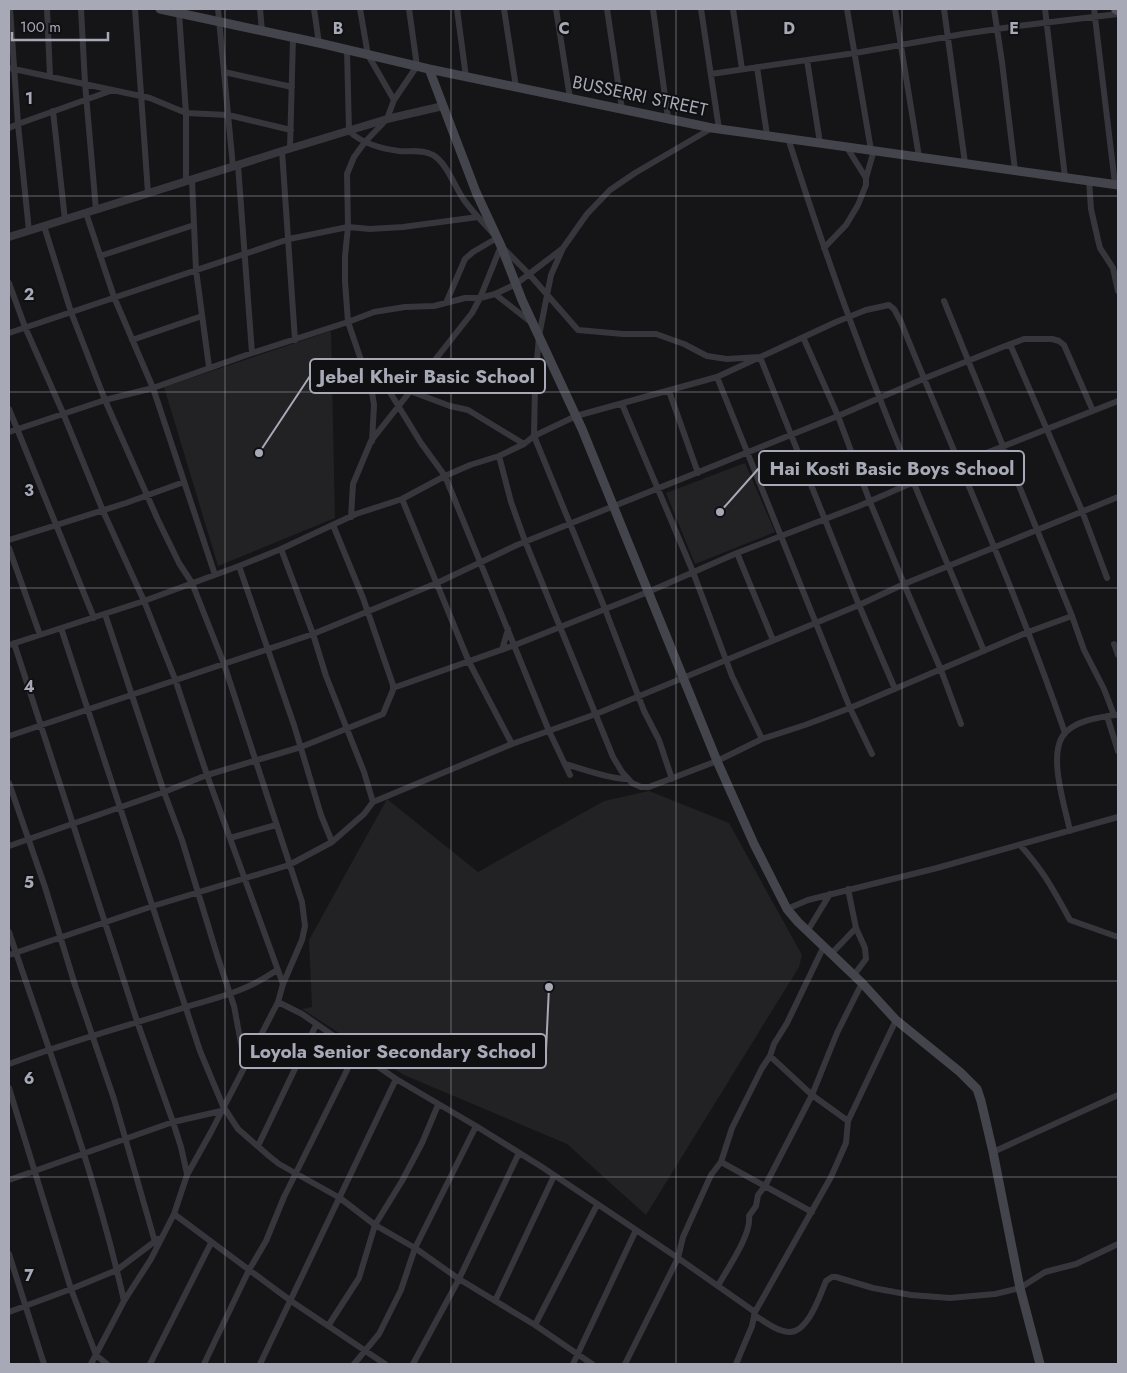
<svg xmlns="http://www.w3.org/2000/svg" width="1127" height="1373" font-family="Jost,sans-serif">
  <rect width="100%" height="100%" fill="#151517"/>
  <path fill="#222124" d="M331,331l4,187 -117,48 -54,-179z
    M745,463l30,69 -80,32 -29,-71z
    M649,791l80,32 73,132 -3,12 -153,248 -79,-71 -163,-69 -102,-66 10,-2 -3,-67 78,-141 91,73 126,-71z"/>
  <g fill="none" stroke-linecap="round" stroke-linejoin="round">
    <path stroke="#36363c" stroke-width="6" d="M47,9l3,67
      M81,9l4,74 11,127
      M135,9l13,184
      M218,9l15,158
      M260,9l2,22
      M314,9l5,34
      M360,9l8,46 26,45
      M457,9l9,68
      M504,9l12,78
      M556,9l14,89
      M607,9l15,100
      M653,9l15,109
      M701,9l18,120
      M733,9l9,60
      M847,9l24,141
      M895,9l24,148
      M944,9l21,154
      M994,9l8,53 13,108
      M1045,9l20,168
      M1094,9l21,175
      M179,13l7,100v68
      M347,50l2,81c12,12 33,18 50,20 11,1 24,-2 34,4 13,7 22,32 31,45 9,13 22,25 33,38l-24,14 -8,7 -19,44
      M807,60l13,83
      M757,67l10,68
      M9,68l141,30 36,15 42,2 63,15
      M224,72l68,15
      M711,74l144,-21 108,-19 55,-8 100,-12
      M53,111l12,109
      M9,128l9,-4 -8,-115
      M788,138c28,88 58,175 92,261 33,85 69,168 104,252
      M846,146l20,32
      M290,148l3,-110
      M282,151l13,189
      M238,165l14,188
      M192,180l4,90 13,97
      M1089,180l2,29 7,31 2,8 13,20 5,23
      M86,213l28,84 39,91 62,187
      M44,226l27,86 34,88 53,120 21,43 13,20 32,81 78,238 3,24 -3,14 -19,44 -5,18
      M29,231l-11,-107 95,-34
      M824,248l22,-23 12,-20 8,-20v-7l8,-28
      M100,256l94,-31
      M9,283l16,44 38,86 40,98 41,90 31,78 32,96 76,209
      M495,294l37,29
      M944,301l128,315 12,34 20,39 10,26
      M9,333l280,-94 59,-12 22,2 33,-2 75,-10
      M803,337l35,79 32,86 34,82 37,86 20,54
      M132,340l70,-24
      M1010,344l72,167 25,67
      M365,370l18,11 67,25 18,4 56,34
      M717,377l133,331 22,46
      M383,381l38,62 24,33 104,255 21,44
      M669,391l29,82
      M622,404l71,168 39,104 30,63
      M9,409l85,209
      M9,432l96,-32 48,-12 99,-35 96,-31 26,-10 31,-5 29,-1 31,-8h15l15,-4 21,-10 46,-35
      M372,441l2,-36 -2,-13 -24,-70 -3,-41v-25l3,-29 -1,-53 7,-17 11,-15 22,-23 7,-19 23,-34 -8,-57
      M499,456l12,46 14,39 88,216 9,15 10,11 9,4h8l68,-26 45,-22 43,-14 45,-17 178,-76 44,-16
      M402,499l67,163 43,82
      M351,517l2,-33 18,-43 101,-128 8,-15 21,-52 28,28 49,56 45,4h33l28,10 23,12 20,3 33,-2 99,248 36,84
      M9,540l117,-37 58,-21
      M9,548l31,87
      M281,549l32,85 13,42 38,96 9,30 -9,12 -32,28
      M737,553l36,87
      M105,614l59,178 18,48 36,118 16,48 11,59
      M61,628l139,423 23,55 15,23 31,27 10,8 61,34 35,27 40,23 44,31 76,46 57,39
      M14,643l124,381 35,98 8,25 6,27
      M1114,644l4,11
      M9,645l135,-44 95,-35 42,-17 75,-35 46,-15 43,-23 25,-11 29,-9 25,-12 10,-8 42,-20 141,-39 119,-55 30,-12 23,-5 5,4 7,13c55,137 116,271 164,411
      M502,650l6,-21
      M393,688l122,-43 133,-53 89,-39 122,-47 64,-28 195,-77
      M1107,716l11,35
      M9,736l304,-102 124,-51 80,-38 321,-129 85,-37 77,-31 24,-9h28l7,2 5,4 29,66
      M565,764c19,5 44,15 63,15
      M672,779l-13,-39 -15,-29 -39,-102 -71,-173 1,-51 4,-49 12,-61 12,-27 24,-34 23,-24 25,-17 77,-45
      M9,783l36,104 30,98 39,114 41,143
      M373,802l139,-58 84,-30 263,-109 45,-21 214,-87
      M1070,831c-5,-25 -24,-80 -4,-99 12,-12 32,-14 48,-17h4
      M230,838l46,-13
      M1020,845c23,25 34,46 50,75l48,17
      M9,846l155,-54 43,-17 94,-28 82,-33 10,-24v-5l-30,-87 -30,-73
      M848,889l8,39 9,20 1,11 -12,16
      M787,909l21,-9 129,-32 181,-51
      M808,930l22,-36
      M9,932c41,122 87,243 115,369
      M832,953l24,-25
      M9,955l144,-49 136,-41 43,-23 -11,-27 -27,-90 -55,-159
      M770,1056l42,39 36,26
      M9,1064c58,-22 118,-38 177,-57 34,-10 61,-16 91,-37
      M9,1088l62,201 25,66 11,9
      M258,1146l58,-121
      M993,1152l125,-57
      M721,1162l91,50
      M9,1180l164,-58 48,-11
      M174,1214l117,87 94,63
      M9,1254l35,110
      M718,1286c9,-17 34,-52 31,-70l7,-10 2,-11 7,-9 47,-91 25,-62 25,-50
      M495,1301l59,-125
      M9,1312l62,-23 46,-19 41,-31
      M754,1315c10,6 22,16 35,17 19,1 31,-37 37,-51l6,-4h4l37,11 38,7 39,3 45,-4 25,-6 25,-16 31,-8 42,-20
      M535,1325l62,-120
      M328,1326l31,-48 16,-53 27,-44 20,-38 16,-38
      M91,1364l33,-63 27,-42 23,-45 13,-39 24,-43 67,-130 24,12 94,65 80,47 66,41 136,91 77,54
      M150,1364l61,-121
      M204,1364l45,-94 17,-29 18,-44 72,-145
      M260,1364l136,-285
      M354,1364l25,-30 22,-44 14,-42 61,-122
      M413,1364l46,-85 60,-126
      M573,1364l63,-134
      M625,1364l53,-106 5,-21 28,-62 10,-13 11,-34 30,-60 8,-12 4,-12 13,-21 37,-77
      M736,1364l16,-38 3,-14 76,-135 15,-34 2,-22 48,-101"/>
    <path stroke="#36363c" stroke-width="8" d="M9,237l273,-86 105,-32 56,-13"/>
    <path stroke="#44454c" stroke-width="9" d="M160,9l159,34 110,26 283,59 406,57
      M429,69l47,123 25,54 21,54 60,129 135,332 37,83 33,65 11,13 64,61 34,37 64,52 17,17 4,12 12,51 27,136 20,76"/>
    <path stroke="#52535b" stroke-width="10" d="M1116,9l2,1"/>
  </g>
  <path fill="none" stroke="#a7a9b7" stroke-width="1" stroke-opacity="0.55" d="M225,9v1355M451,9v1355M676,9v1355M902,9v1355M9,196h1109M9,392h1109M9,588h1109M9,785h1109M9,981h1109M9,1177h1109"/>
  <g text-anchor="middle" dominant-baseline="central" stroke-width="4" stroke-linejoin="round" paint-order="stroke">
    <g font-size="18" fill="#a7a9b7" stroke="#101012">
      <text transform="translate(640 96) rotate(12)">BUSSERRI STREET</text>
    </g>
  </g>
  <g font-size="16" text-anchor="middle" font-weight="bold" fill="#a7a9b7" stroke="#101012" stroke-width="4" stroke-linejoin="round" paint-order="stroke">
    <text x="338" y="34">B</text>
    <text x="564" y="34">C</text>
    <text x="789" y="34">D</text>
    <text x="1014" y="34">E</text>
    <text x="29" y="104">1</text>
    <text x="29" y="300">2</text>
    <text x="29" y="496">3</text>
    <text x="29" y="692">4</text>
    <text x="29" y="888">5</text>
    <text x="29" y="1084">6</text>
    <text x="29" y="1281">7</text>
  </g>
  <path fill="none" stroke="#a7a9b7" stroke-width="2" d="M259 453L310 376M720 512L759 468M549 987L546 1051"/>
  <g fill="#a7a9b7" stroke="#101012" stroke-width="2">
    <circle cx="259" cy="453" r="5"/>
    <circle cx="720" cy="512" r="5"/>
    <circle cx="549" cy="987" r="5"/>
  </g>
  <g fill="#101012" stroke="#a7a9b7" stroke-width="2">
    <rect x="310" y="359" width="235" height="34" rx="5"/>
    <rect x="759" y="451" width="265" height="34" rx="5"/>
    <rect x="240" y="1034" width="306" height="34" rx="5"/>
  </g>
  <g font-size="19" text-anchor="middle" font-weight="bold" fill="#a7a9b7">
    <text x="427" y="383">Jebel Kheir Basic School</text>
    <text x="892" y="475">Hai Kosti Basic Boys School</text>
    <text x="393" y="1058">Loyola Senior Secondary School</text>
  </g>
  <rect width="1127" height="1373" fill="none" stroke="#a7a9b7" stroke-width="20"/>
  <path d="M12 32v8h96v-8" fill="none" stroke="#a7a9b7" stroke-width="2.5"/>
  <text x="20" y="32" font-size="15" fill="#a7a9b7" stroke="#101012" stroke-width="4" paint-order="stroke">100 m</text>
</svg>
